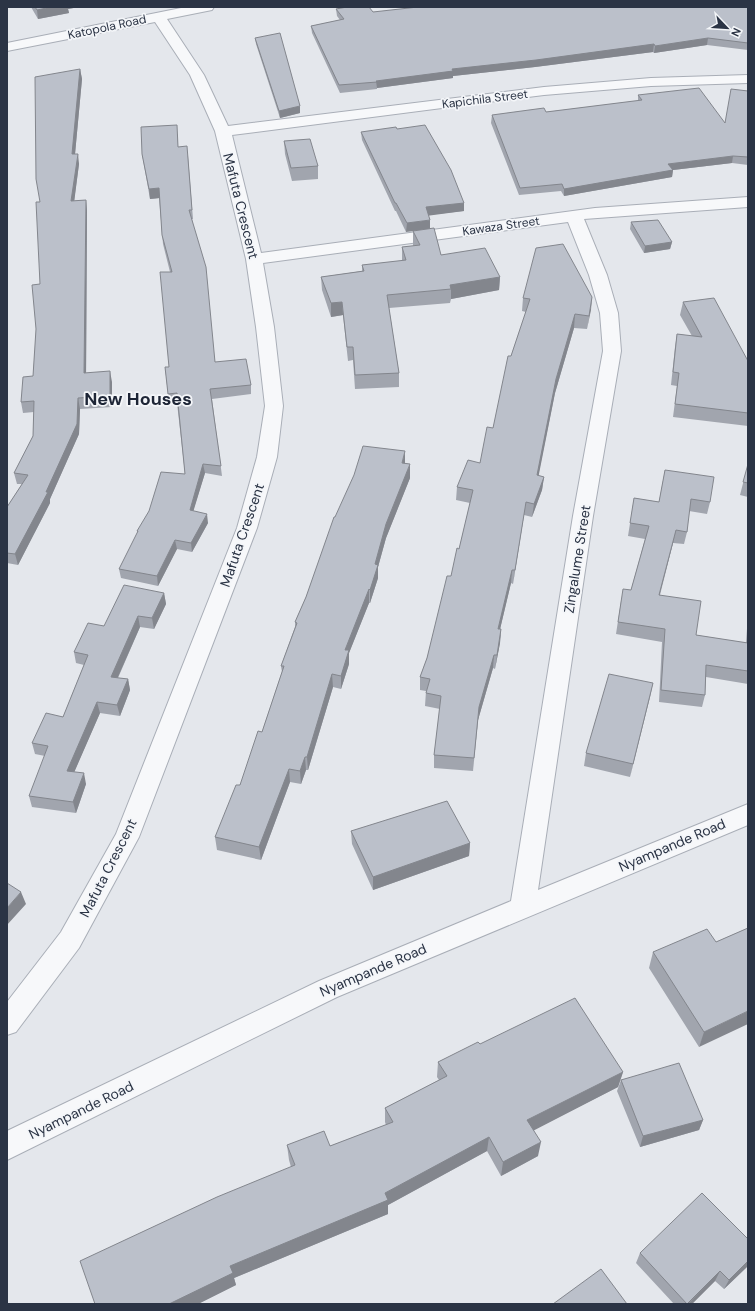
<svg xmlns="http://www.w3.org/2000/svg" width="755" height="1311" font-family="'DM Sans',sans-serif">
  <rect width="100%" height="100%" fill="#e4e7ec"/>
  <g fill="none" stroke-linecap="round" stroke-linejoin="round">
    <defs>
      <path id="minor" d="M186,7h28l-2,3 -45,9 37,56 24,51 316,-39 107,-9 97,-3v8l-97,3 -107,9 -312,40 29,118 334,-45 153,-11v10l-164,12 23,56 11,38 3,38 -28,165 -55,374 210,-86v21l-411,172 -330,163v-29l312,-150 192,-80 62,-385 30,-165 -3,-38 -11,-38 -21,-53 -305,41 11,64 9,79 -6,51 -20,71 -118,309 -60,111 -63,84 -9,3v-33l54,-70 55,-98 121,-306 20,-71 8,-51 -9,-79 -10,-68 -31,-128 -25,-56 -35,-53 -148,29v-8z"/>
    </defs>
    <use href="#minor" stroke="#a9aeb7" stroke-width="2"/>
    <use href="#minor" fill="#f7f8fa" fill-rule="evenodd"/>
  </g>
  <path fill="#a1a5ae" d="M31,7h48l-11,2 1,4 -31,6z
    M748,7v43l-41,-5 -53,8 -1,-1 -118,15 -82,9v2l-76,10v1l-37,4 -28,-60 -1,-7 29,-6 -3,-4 -1,-7 37,3z
    M255,38l45,75 -20,5 -24,-74z
    M80,69l2,10 -7,75 4,10 -5,37 12,-1 1,11 -1,162 26,9v25l-32,2 -1,25 -29,65v4l-32,62 -11,-2v-56l15,-23h-5l-3,-11 19,-37 1,-24 -11,1 -2,-11 12,-26 7,-92v-82z
    M748,91v74l-16,-2 -59,7 -1,7 -108,19 -3,-5 -42,4 -28,-72 1,-8 54,-3 92,-11v-6l87,28z
    M361,132l103,71v8l-36,4 -22,17 -10,-21h-1l-33,-71z
    M178,134v13l10,9 5,63h-1l23,143 36,23v9l-39,5 10,77 -17,-3 -12,38 15,12 -16,29 -15,-3 -19,37 -37,-8 -2,-9 18,-35v-3l48,-57 -8,-71h-8l-4,-36h4l1,-95 -7,-28 -4,-46 -9,1 -8,-45z
    M284,141l34,25v13l-26,2 -7,-27z
    M631,222l41,20 -2,7 -26,4 -14,-24z
    M413,231l28,24 59,22 -1,13 -48,9 -1,4 -61,5 10,65v14l-44,2 -2,-29 -5,1 -5,-46 -12,2 -9,-27 -1,-13 41,-6v-6l40,-4v-14l11,-1z
    M592,297l-5,32 -13,-1 -19,65 -17,83 6,1 -2,13 -10,27 -8,-2 -11,69 -2,-1 -11,46h1l-1,14 -5,26 -2,-1 -15,52 -5,51 -39,-3v-13l6,-46 -15,-3 1,-15 -6,-1v-13l7,-19 32,-109 11,-46 -14,-3 1,-13 23,-24 13,-35 18,-72 15,-44 -4,-1 1,-13z
    M683,302l65,59v65l-75,-9 4,-31 -6,-1 4,-38 2,-13 15,2 -12,-21z
    M405,464l5,14 -24,60 -8,29v11l-8,25h-1l-20,50v11l-8,25 -8,-2 -25,83h-2l-5,14 -11,-2 -29,78 -44,-10 -2,-13 25,-52 22,-53 20,-60 -1,-6 14,-39v-5l11,-25 29,-80z
    M748,464v33l-8,-2z
    M665,470l45,32 -3,12 -18,-3 -2,21 -3,12 -11,-1 -13,52 36,40 50,8 2,-29v70l-42,-7 -1,18 -3,12 -43,-5 3,-60 -46,-8 5,-33 10,-11 14,-51 -17,-3 6,-38 25,4z
    M164,593l2,11 -12,25 -14,-2 -22,51 10,1 2,11 -10,26 -20,-3 -26,59 12,12 -10,29 -44,-6 -3,-11 16,-40 -10,-2 -3,-11 31,-26 21,-52 -8,-2 -2,-11 30,-26z
    M653,683l-23,94 -46,-11 2,-13z
    M351,831l119,12 -1,13 -96,34 -21,-46z
    M748,928l-49,119 -50,-79 4,-16 63,-10z
    M480,1044l143,28 -5,15 -85,43 5,26 -37,20 -14,-25 -99,54v9l-154,64 2,7 -38,19 93,-137 -2,-7 -2,-15 43,1 56,-21 -1,-3v-14l54,-28 -2,-3 1,-15z
    M621,1080l82,40 -4,10 -59,17 -23,-56z
    M748,1239v27l-24,23 -9,-8 -23,23h-18l-38,-41 4,-10z"/>
  <path fill="#83868d" d="M51,7h28l-11,2 1,4 -31,6 -1,-9z
    M708,38l-1,7 -53,8 1,-7z
    M654,44l-1,8 -118,15 -82,9v2l-76,10 -1,-7 76,-12z
    M80,69l2,10 -8,86 -2,-11z
    M300,106v7l-20,5 -1,-7z
    M78,154l1,10 -6,47 -2,-10z
    M733,156l-1,7 -59,7 -1,7 -108,19v-7l104,-25z
    M159,188l1,10 -10,1 -1,-10z
    M86,200l1,11 -1,172 -2,-10z
    M464,203v8l-38,5v-9z
    M430,220v9l-24,3 1,-9z
    M672,242l-2,7 -26,4 1,-7z
    M500,277l-1,13 -48,9v-10l-1,-4z
    M592,297l-1,13 -4,19 2,-13z
    M342,302l1,13 -12,2v-14z
    M575,314l-1,14 -19,65 -19,96 1,-14 19,-96z
    M110,371l2,11v25l-2,-11z
    M78,398l2,11 -1,25 -29,65v4l-32,62 -3,-11 31,-62z
    M405,451v14l-3,-2z
    M203,464l2,9 -14,46 -1,-9z
    M410,464v14l-24,60 -8,29v11l-8,25v-13l5,-26 11,-40z
    M544,477l-2,13 -10,27 2,-13z
    M526,502l-2,13 -11,69 2,-14z
    M207,514l1,9 -16,29 -1,-9z
    M676,530l-3,13 -17,64 3,-12z
    M175,540l2,9 -19,37 -1,-10z
    M512,570l-1,13 -14,59 1,-13z
    M369,589v14l-20,50v11l-8,25v-13l4,-26z
    M164,593l2,11 -12,25 -2,-11z
    M138,616l2,11 -27,61 -2,-11z
    M501,629l-1,14 -5,26 2,-14z
    M494,655l-1,13 -15,52 -5,51 6,-64z
    M332,674l1,13 -25,83 -1,-13z
    M128,679l2,11 -10,26 -3,-11z
    M653,683l-3,14 -20,80 3,-13z
    M97,702l3,11 -30,69 -3,-11z
    M305,757l1,13 -5,14 -1,-13z
    M289,769l1,13 -29,78 -2,-13z
    M84,773l2,11 -10,29 -3,-11z
    M470,843l-1,13 -96,34v-13z
    M21,892l5,12 -19,21v-17z
    M748,1011v13l-49,23 5,-15z
    M623,1072l-5,15 -93,48 2,-15z
    M703,1120l-4,10 -59,17 3,-11z
    M489,1137l-2,14 -99,54v9l-154,64 2,7 -38,19h-29l61,-38 155,-73z
    M541,1142l-3,14 -37,20 2,-14z
    M748,1261v5l-24,23 5,-9z
    M720,1271l-5,10 -23,23h-4z"/>
  <path fill="#bbc0ca" stroke="#83868d" d="M35,7h16l-14,3z
    M347,7h22l4,5 45,-5h330v36l-40,-5 -53,8 -1,-2 -118,16 -84,9 1,2 -77,10 1,1 -38,3 -28,-59 33,-7 -8,-10z
    M280,33l20,73 -21,5 -24,-73z
    M80,69l-8,85h6l-7,47 15,-1 -2,173 26,-2v25l-32,2 -1,26 -31,68h2l-33,62 -8,-1v-46l21,-32 -14,-2 19,-37 1,-35 -13,1 2,-25 10,-1 3,-47 -4,-44 8,-1 -4,-82h4l-4,-23 -1,-102z
    M699,88l26,35 6,-34 17,2v66l-15,-1 -65,8 5,6 -109,19 -2,-5 -42,4 -28,-73 52,-7 2,4 96,-12 -4,-5z
    M177,125l1,22 9,-1 5,64h-3l17,57 9,95 31,-3 5,26 -41,4 11,77 -18,-2 -13,46 17,4 -16,29 -16,-3 -18,36 -38,-7 19,-38h-1l12,-20 12,-39 24,2 -8,-81 -9,1 -3,-27h4l-9,-95h12l-10,-37 -3,-47 -10,1 -7,-35 -1,-27z
    M425,125l26,45 13,33 -38,4 4,13 -23,3 -11,-20h-1l-34,-71 35,-5 1,2z
    M310,139l8,27 -27,2 -7,-27z
    M658,220l14,22 -27,4 -14,-24z
    M434,228l7,27 44,-7 15,29 -50,8 1,4 -64,6 12,78 -44,2 -2,-28h-6l-5,-45 -11,1 -10,-26 43,-6 -2,-6 44,-5 -4,-13 18,-2 -7,-14z
    M563,244l29,53 -3,19 -14,-2 -19,65 -19,96 7,2 -10,27 -8,-2 -11,68h-3l-14,59h3l-4,26h-3l-15,52 -5,51 -40,-3 7,-59 -15,-3 4,-14 -10,-2 7,-19 20,-82h4l6,-28 2,1 14,-59 -16,-3 11,-27 12,3 7,-36 6,1 15,-72h3l19,-57 -7,-1 13,-50z
    M714,298l34,63v52l-73,-9 4,-31 -6,-1 4,-38 25,3 -19,-35z
    M363,446l42,5 -3,12 8,1 -24,60 -11,40 3,1 -8,25 -1,-1 -24,61h4l-8,26 -9,-2 -25,83h-2l-5,14 -11,-2 -30,78 -44,-10 21,-52h4l18,-54 4,1 22,-66h-3l16,-43 -2,-1 11,-25 28,-80h1l19,-42z
    M748,464v19l-5,-1z
    M665,470l49,7 -4,25 -19,-3 -4,33 -11,-2 -17,65 42,6 -5,34 52,8v28l-42,-6 -1,30 -44,-5 4,-61 -47,-7 5,-33 8,1 18,-64 -19,-3 4,-25 25,4z
    M124,585l40,8 -12,25 -14,-2 -27,61 17,2 -11,26 -20,-3 -30,69 17,2 -11,29 -44,-6 19,-50 -16,-3 14,-30 17,4 25,-62 -14,-3 14,-29 16,3z
    M609,674l44,9 -20,81 -47,-11z
    M447,801l23,42 -97,34 -22,-46z
    M7,883l14,9 -14,16z
    M748,928v83l-44,21 -51,-80 54,-23 9,13z
    M575,998l48,74 -96,48 14,22 -38,20 -14,-25 -104,56 3,7 -158,66 3,7 -64,31h-74l-15,-43 137,-64 78,-32 -8,-20 37,-14 6,15 63,-24 -8,-14 62,-32 -9,-14 40,-20 2,2z
    M679,1063l24,57 -60,16 -22,-56z
    M702,1193l46,46v22l-19,19 -9,-9 -33,33 -47,-51z
    M601,1269l26,35h-74z"/>
  <g text-anchor="middle" dominant-baseline="central" stroke-width="3.5" stroke-linejoin="round" paint-order="stroke">
    <g font-size="12" fill="#2b3445" stroke="#f4f6f9">
      <text transform="translate(107 27) rotate(-12)">Katopola Road</text>
      <text transform="translate(485 99) rotate(-7)">Kapichila Street</text>
      <text transform="translate(501 226) rotate(-8)">Kawaza Street</text>
    </g>
    <g font-size="14" fill="#2b3445" stroke="#f4f6f9">
      <text transform="translate(241 206) rotate(76)">Mafuta Crescent</text>
      <text transform="translate(242 535) rotate(-71)">Mafuta Crescent</text>
      <text transform="translate(577 559) rotate(-81)">Zingalume Street</text>
      <text transform="translate(672 845) rotate(-23)">Nyampande Road</text>
      <text transform="translate(108 868) rotate(-63)">Mafuta Crescent</text>
      <text transform="translate(373 970) rotate(-23)">Nyampande Road</text>
      <text transform="translate(81 1110) rotate(-26)">Nyampande Road</text>
    </g>
    <g font-size="18" font-weight="bold" fill="#1d2536" stroke="#f4f6f9">
      <text x="138" y="399">New Houses</text>
    </g>
  </g>
  <rect width="755" height="1311" fill="none" stroke="#2b3445" stroke-width="16"/>
  <g transform="translate(727 28) rotate(115)" stroke="#f4f6f9" stroke-width="3" paint-order="stroke">
  <path d="M0-3L7 15L0 10L-7 15Z" fill="#2b3445"/>
  <text y="-6" font-size="11" font-weight="bold" text-anchor="middle" fill="#2b3445">N</text>
  </g>
</svg>
